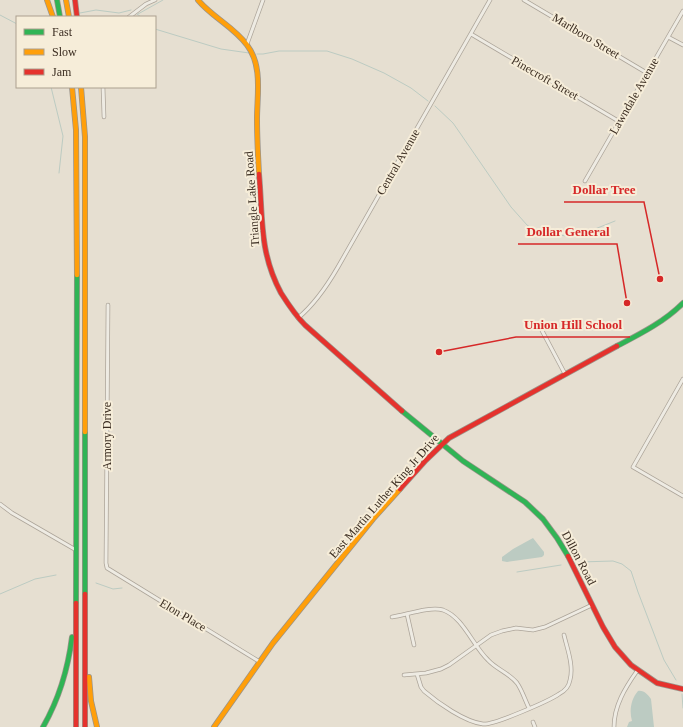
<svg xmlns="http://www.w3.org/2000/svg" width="683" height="727" font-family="'Times New Roman',serif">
  <rect width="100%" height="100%" fill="#e6dfd1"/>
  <path fill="#bccbc2" d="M533,538l11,14v3l-2,2 -35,5 -5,-1v-4l11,-8z
    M638,691c6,-1 10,4 13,8l3,28h-27l2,-5 3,-1c-3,-10 -1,-22 6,-30z"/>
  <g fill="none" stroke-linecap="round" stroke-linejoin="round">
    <path stroke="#bccbc2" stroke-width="1" d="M80,13l16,-3 23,3 12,-3
      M137,14l4,3
      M138,14l25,-14
      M0,15l17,9
      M155,29l66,20 28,4
      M257,54h6l16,-3h48l25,8 32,14 27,15 17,13
      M51,87l12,49 -4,37
      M435,106l18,17 7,10 51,74 16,18 9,6 30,5 19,-3 30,-12
      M580,562l33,-1 9,3 9,7 7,21 26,68 12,20
      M517,572l44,-7
      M96,583l17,6 9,-1
      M0,594l35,-15 21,-4
      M682,694l1,14"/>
    <defs>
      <path id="street" d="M524,0l123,73
        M129,17l17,-13 9,-4
        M471,34l149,88
        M668,37l15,8
        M247,44l16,-44
        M103,87l1,30
        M585,181l98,-170
        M108,305l-2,258 1,5 153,94
        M298,318c17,-14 29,-32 40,-51l152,-267
        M539,325l26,49
        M683,379l-50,88 50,29
        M0,504l12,9 64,37
        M407,614l7,31
        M392,617c14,-2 38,-11 51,-7 20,7 30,36 45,50 8,9 21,13 29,23 5,7 8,17 12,25
        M417,674l4,13 3,4c14,12 41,31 59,33 11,1 66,-23 76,-30 6,-3 10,-8 11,-14 4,-14 -3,-32 -6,-45
        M404,675l22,-2 15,-4 8,-4 42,-30 11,-4 14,-3 17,2 12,-3 47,-22
        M533,722l2,5
        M614,727c0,-21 11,-39 23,-56"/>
      <path id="fast" d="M57,0l3,17
        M617,346c23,-12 47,-24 66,-43
        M402,411l61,50 62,41 18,17 14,19 11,18
        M85,432v162
        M76,603l1,-328
        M43,727c16,-28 25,-58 29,-90"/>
      <path id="slow" d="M47,0l6,17
        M66,0l3,17
        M198,0c14,17 36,27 49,45 16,21 10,50 10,74 0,18 1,37 2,55
        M72,87l4,43 1,145
        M81,87l4,50v295
        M89,677l2,24 6,26
        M214,727l59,-84 100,-124 27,-30"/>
      <path id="jam" d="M75,0l2,17
        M259,174c4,44 0,78 22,119 7,11 14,22 24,32l97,86
        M400,489l26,-29 23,-22 168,-92
        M568,556l35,71 12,20 16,18 26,18 26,6
        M85,594v133
        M76,727v-124"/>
    </defs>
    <use href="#street" stroke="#aca499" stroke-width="4.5"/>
    <use href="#fast" stroke="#9b948a" stroke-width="6"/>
    <use href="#slow" stroke="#9b948a" stroke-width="6"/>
    <use href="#jam" stroke="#9b948a" stroke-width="6"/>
    <use href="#street" stroke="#eeebe3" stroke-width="3"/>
    <use href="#fast" stroke="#30b455" stroke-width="4.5"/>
    <use href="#slow" stroke="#ff9f0a" stroke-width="4.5"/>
    <use href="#jam" stroke="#e5322d" stroke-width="4.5"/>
  </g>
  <g text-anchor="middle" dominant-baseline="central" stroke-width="4" stroke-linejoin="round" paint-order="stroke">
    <g font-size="12" fill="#3b2d21" stroke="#f6edd9">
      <text transform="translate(586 36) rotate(31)">Marlboro Street</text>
      <text transform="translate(545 78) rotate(30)">Pinecroft Street</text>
      <text transform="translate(634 96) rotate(-60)">Lawndale Avenue</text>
      <text transform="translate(398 162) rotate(-60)">Central Avenue</text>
      <text transform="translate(252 199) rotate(-94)">Triangle Lake Road</text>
      <text transform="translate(107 436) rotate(-90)">Armory Drive</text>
      <text transform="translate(384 496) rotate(-49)">East Martin Luther King Jr Drive</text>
      <text transform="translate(579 558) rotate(62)">Dillon Road</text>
      <text transform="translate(183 615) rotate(31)">Elon Place</text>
    </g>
  </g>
  <path fill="none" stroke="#d62828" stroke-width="1.5" d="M660 279L644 202H564M627 303L617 244H518M439 352L516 337H630"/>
  <g fill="#d62828" stroke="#f6edd9" stroke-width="1.5">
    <circle cx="660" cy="279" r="4"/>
    <circle cx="627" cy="303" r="4"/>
    <circle cx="439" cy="352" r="4"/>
  </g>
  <g font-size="13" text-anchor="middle" font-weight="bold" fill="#d62828" stroke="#f6edd9" stroke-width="4" stroke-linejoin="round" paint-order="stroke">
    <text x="604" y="194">Dollar Tree</text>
    <text x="568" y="236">Dollar General</text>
    <text x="573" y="329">Union Hill School</text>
  </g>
  <rect x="16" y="16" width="140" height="72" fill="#f6edd9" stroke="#aba08f"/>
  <rect x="24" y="29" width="20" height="6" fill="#30b455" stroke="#aba08f"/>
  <text x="52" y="36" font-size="12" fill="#3b2d21">Fast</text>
  <rect x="24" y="49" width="20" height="6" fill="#ff9f0a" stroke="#aba08f"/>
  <text x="52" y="56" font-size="12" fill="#3b2d21">Slow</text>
  <rect x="24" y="69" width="20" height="6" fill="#e5322d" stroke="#aba08f"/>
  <text x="52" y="76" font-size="12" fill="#3b2d21">Jam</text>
</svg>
